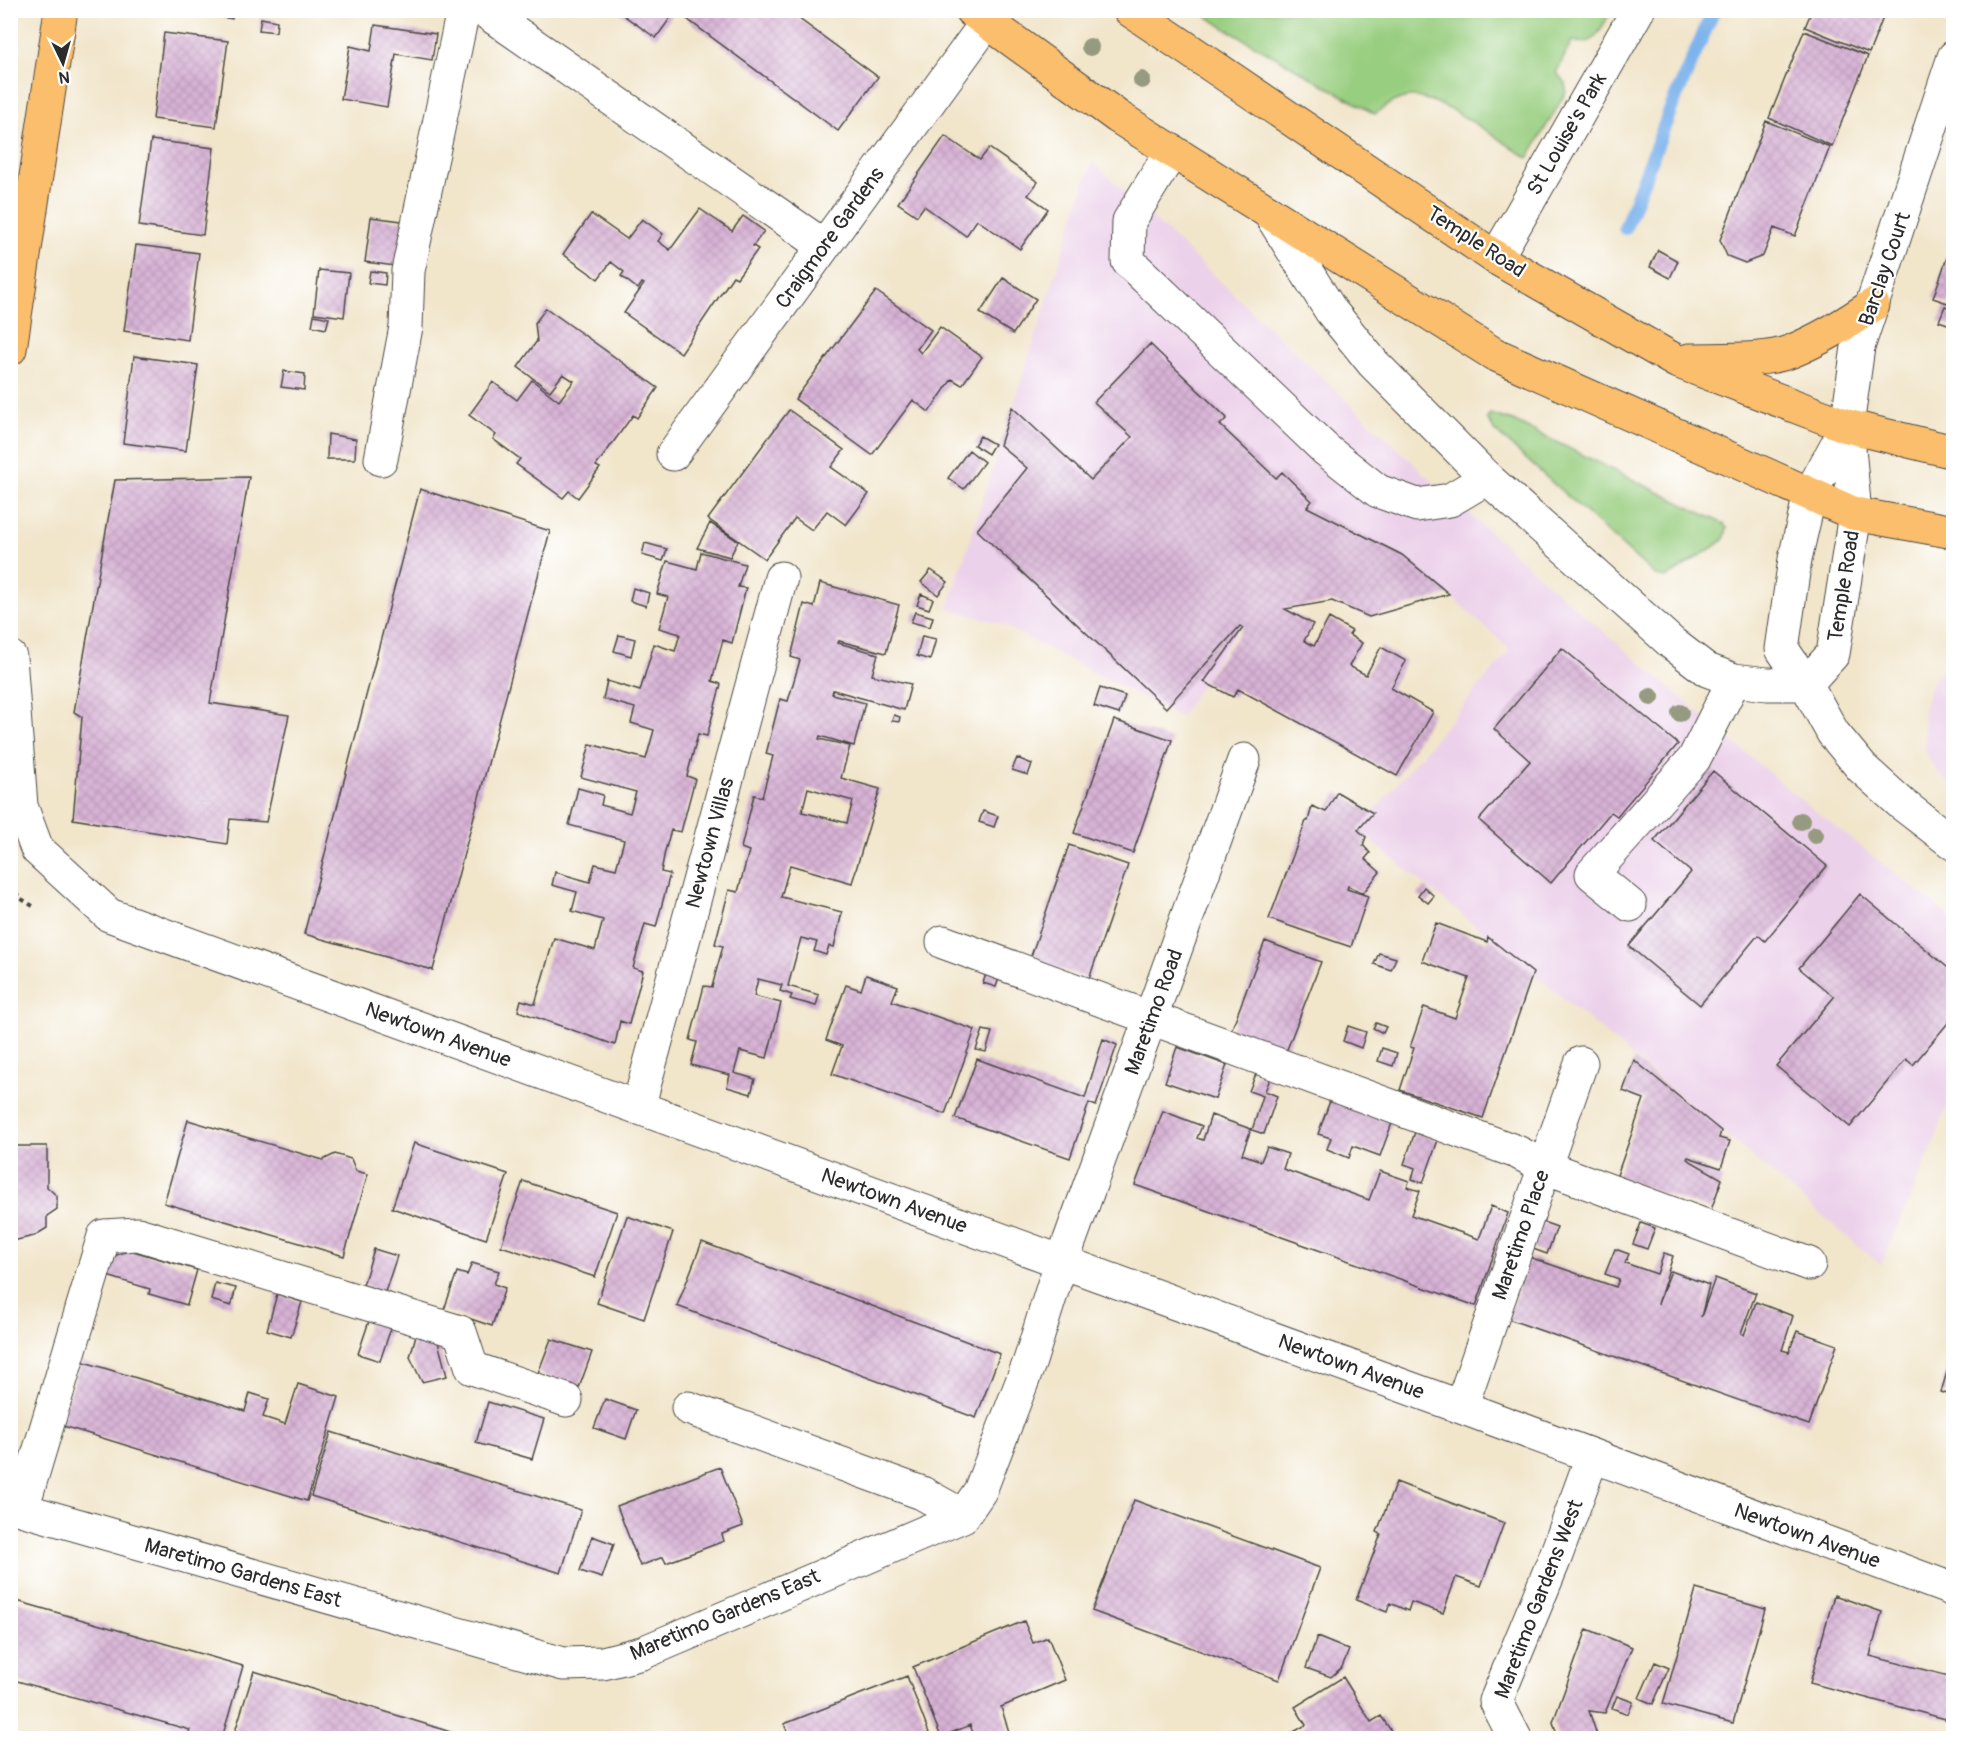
<svg xmlns="http://www.w3.org/2000/svg" width="1964" height="1749" font-family="Pangolin,sans-serif">
  <defs>
    <pattern id="building-cross-hatch" width="8" height="8" patternUnits="userSpaceOnUse" patternTransform="scale(1.5)"><rect width="8" height="8" fill="#d7b2d5"/><path d="M0 0l8 8M0 8l8-8" fill="none" stroke="#b999b7"/></pattern>
  </defs>
  <rect width="100%" height="100%" fill="#fff"/>
  <filter id="ink" filterUnits="userSpaceOnUse"><feTurbulence type="fractalNoise" baseFrequency=".0167" numOctaves="2"/><feDisplacementMap in="SourceGraphic" scale="12" xChannelSelector="R" yChannelSelector="G"/><feConvolveMatrix kernelMatrix="1 2 1 2 8 2 1 2 1" color-interpolation-filters="sRGB"/></filter>
  <filter id="wash" filterUnits="userSpaceOnUse"><feTurbulence type="fractalNoise" baseFrequency=".008" numOctaves="4" result="noise"/><feDisplacementMap in="SourceGraphic" scale="24" xChannelSelector="R" yChannelSelector="G"/><feGaussianBlur stdDeviation="1.35" result="paint"/><feColorMatrix in="noise" values="0 0 0 0 0 0 0 0 0 0 0 0 0 0 0 0 0 1.4 0 .05"/><feComposite in="paint" operator="in"/></filter>
  <g filter="url(#wash)">
    <rect width="100%" height="100%" fill="#f1e5ca"/>
    <path fill="#ecd1ea" d="M1092,161l342,322 115,102 246,210 158,124v165l-18,56 -54,125 -348,-292 -175,-143 152,-180 -61,-56 -80,23 -37,-16 -47,8 -34,11 -8,8 -3,-2 -60,91 -179,-93 -53,-16z
      M1953,660v128l-19,-20 -9,-18 -2,-40 11,-33z"/>
    <path fill="#98ce7f" stroke="#627c55" stroke-width="1.5" d="M1199,11l412,-1v1c-11,18 -14,37 -39,30l-16,32 10,10v9l-38,66c-28,-17 -84,-60 -115,-61 -14,-1 -27,9 -38,17l-149,-85z
      M1490,414l23,7 211,103 3,4 -3,12 -58,38 -10,-2 -162,-146 -7,-12z"/>
    <g fill="none" stroke-linecap="round" stroke-linejoin="round">
      <path stroke="#7eb4ed" stroke-width="14" d="M1625,228l47,-122 42,-96"/>
    </g>
    <g id="blocks">
      <path fill="url(#building-cross-hatch)" fill-rule="evenodd" d="M179,10h54l-1,9z
        M616,10h60l-20,28z
        M693,10h94l91,67 -40,54 -151,-112z
        M1812,10h74l-17,43 -64,-26z
        M261,18l16,3 -1,11 -17,-2z
        M375,25l61,9 -4,26 -36,-6 -9,53 -46,-8 9,-53 21,5z
        M1804,31l64,25 -36,90 -63,-28z
        M164,33l64,8 -12,86 -63,-8z
        M1766,121l64,26 -35,89 -21,-8 -11,28 -18,7 -18,-7 -7,-16z
        M945,136l35,24 9,-12 49,34 -10,13 20,14 -28,40 -43,-29 -11,16 -42,-30 -7,10 -19,-13z
        M151,140l63,8 -11,87 -64,-9z
        M700,209l32,22 11,-15 21,15 -11,15 5,3 -21,29 -4,-2 -52,77 -57,-40 20,-29 -2,-1 -4,6 -17,-13 3,-4 -13,-10 -13,17 -35,-25 28,-40 36,25 15,-20 21,15 -5,7 12,9z
        M371,217l38,5 -6,45 -38,-5z
        M1953,240v65l-20,-7z
        M136,245l63,8 -11,87 -64,-9z
        M1658,250l20,11 -8,17 -20,-11z
        M319,270l30,3 -5,44 -30,-4z
        M370,271l16,2 -1,12 -17,-2z
        M1003,278l33,21 -23,35 -33,-21z
        M876,291l55,39 -14,19 4,4 19,-26 42,30 -20,28 -10,-6 -23,33 -16,-12 -41,55 -77,-56z
        M1945,306l8,3v17l-14,-5z
        M546,308l112,80 -21,30 -4,-3 -37,51 4,2 -22,30 -9,-7 -6,7 -47,-34 4,-5 -27,-20 3,-4 -27,-20 24,-33 24,18 15,-20 27,21 15,-20 -11,-7 -13,17 -32,-24 19,-26 -2,-18z
        M314,315l15,3 -3,11 -14,-3z
        M1150,344l77,74 -7,7 56,53 6,-6 30,29 -5,6 95,48 47,39 -80,23 -37,-16 -47,8 28,15 -9,17 10,5 15,-28 23,13 -3,4 13,8 -13,23 17,9 15,-28 25,14 -15,27 42,24 -36,64 -159,-87 -5,8 -29,-15 39,-54 -3,-2 -74,82 -189,-178 50,-62 -27,-23 12,-38 79,73 41,-43 -38,-35z
        M134,356l64,9 -12,86 -63,-8z
        M284,371l21,3 -1,16 -23,-3z
        M789,410l55,40 -13,17 38,27 -23,31 -19,-14 -15,19 -17,-12 -30,41 -57,-40z
        M328,434l28,5 -1,20h-28z
        M980,436l14,8 -6,10 -14,-9z
        M969,450l15,12 -20,27 -16,-11z
        M249,477l-39,226 79,12 -23,107 -36,-3 -3,25 -154,-25 9,-102 -8,-5 41,-232z
        M420,489l130,42 -117,439 -129,-36z
        M710,523l28,18 -8,16 -33,-9z
        M645,543l22,6 -4,12 -21,-6z
        M701,552l44,12 -7,23 8,1 -14,55 -9,-3 -6,22 -5,19 9,3 -14,52 -9,-2 -11,42 8,3 -14,53 -10,-2 -6,21 -4,21 9,2 -14,53 -11,-3 -12,44 10,3 -14,53 -9,-3 -5,24 -97,-34 3,-11 14,4 19,-66 41,12 8,-30 -31,-9 5,-19 -25,-7 3,-13 35,10 5,-18 21,5 8,-29 -55,-15 9,-37 25,7 -2,10 29,8 6,-21 -55,-15 9,-33 56,15 8,-29 -23,-7 4,-15 -32,-9 4,-18 33,10 14,-47 21,7 5,-17 -21,-6 9,-31 -11,-3 10,-33 30,8z
        M931,570l17,12 -10,13 -17,-13z
        M820,583l79,22 -13,48 -47,-12 -1,2 40,11 -6,21 39,9 -7,26 -71,-20 -1,4 33,9 -11,43 -34,-10 -1,3 31,7 -9,32 39,11 -28,94 -62,-18 -9,32 61,15 -8,35 -5,-1 -3,9 -12,-4 3,-9 -16,-4 -13,48 31,9 -3,11 -26,-7 2,-4 -12,-4 2,-6 -24,-6 -4,17 27,7 -14,55 -27,-7 -6,22 21,6 -4,15 -24,-7 3,-12 -39,-10 6,-23 -7,-2 14,-54 8,1 5,-19 6,-22 -8,-2 14,-54 9,2 11,-41 -8,-3 13,-53 8,2 11,-41 -7,-2 14,-55 8,2 12,-41 -9,-3 13,-53 10,3zM808,788l45,13 -6,22 -45,-11z
        M633,588l16,5 -3,13 -16,-5z
        M921,594l12,5 -4,10 -12,-4z
        M915,612l18,5 -3,10 -19,-5z
        M619,635l16,4 -4,17 -17,-5z
        M922,636l14,3 -6,21 -13,-4z
        M1562,648l116,96 -61,72 -6,-4 -60,71 -72,-63 51,-59 -36,-32z
        M1100,688l25,8 -6,18 -25,-8z
        M894,715l6,2 -1,5 -7,-1z
        M1114,720l58,20 -39,113 -59,-20z
        M1017,758l15,6 -4,11 -16,-5z
        M1713,771l114,95 -62,75 -7,-6 -58,70 -71,-59 62,-74 -37,-31z
        M1337,792l36,21 -15,17 8,7 -3,8 7,8 -5,6 15,13 -17,21 -15,-7 -1,3 21,7 -17,51 -82,-28 37,-98h2l4,-15 14,6z
        M983,811l15,5 -4,11 -15,-5z
        M1069,845l59,20 -39,114 -59,-20z
        M1424,887l10,9 -6,7 -10,-8z
        M1860,894l93,78v45l-40,48 -7,-6 -56,68 -74,-61 58,-69 -35,-29z
        M1436,923l51,19 1,-5 45,36 -50,145 -83,-28 14,-42 -4,-1 14,-40 31,11 14,-40 -47,-17z
        M1265,941l56,21 -35,90 -55,-21z
        M1379,953l17,5 -5,12 -17,-6z
        M988,968l13,4 -5,15 -13,-4z
        M866,975l32,11 -6,15 83,29 -30,84 -113,-40 10,-28 -16,-6 20,-55 15,5z
        M1376,1023l10,4 -3,6 -10,-5z
        M1348,1026l18,6 -5,16 -18,-7z
        M983,1030l9,2 -6,20 -10,-2z
        M1103,1039l14,6 -21,61 -7,-3 -19,55 -115,-40 22,-59 108,39z
        M1177,1047l50,18 -12,34 -50,-17z
        M1382,1048l15,5 -4,13 -15,-5z
        M1634,1060l87,71 -2,7 11,3 -9,27 -33,-11 -1,2 35,20 -11,31 -95,-32 28,-79 -21,-8z
        M1256,1074l14,5 -5,12 12,5 -13,38 -12,-4 11,-34 -14,-5z
        M1330,1101l62,22 -12,33 -27,-10 -4,12 -22,-9 4,-11 -13,-4z
        M1163,1111l39,15 -5,12 6,2 8,-25 40,14 -9,25 19,7 6,-14 21,7 -5,15 86,31 11,-29 29,10 -2,6 13,4 -9,24 68,24 12,-33 17,7 -32,93 -341,-121z
        M188,1120l135,40 12,-6 16,5 5,12 12,3 -24,82 -180,-53z
        M1415,1132l23,8 -15,43 -11,-4 3,-11 -11,-4z
        M414,1143l94,31 -22,65 -94,-31z
        M10,1146h37v41l10,9v13l-10,7v12l-13,8 -17,4 -7,1z
        M523,1181l94,31 -22,65 -94,-31z
        M627,1216l46,16 -29,87 -47,-16z
        M1543,1222l14,5 -10,27 -14,-5z
        M1641,1223l14,5 -8,21 -14,-5z
        M702,1242l298,112 -24,64 -299,-112z
        M374,1249l23,7 -12,36 -22,-7z
        M1615,1249l14,5 -4,9 32,11 7,-21 9,3 -15,48 13,-33 38,14 -8,32 14,-39 41,15 -15,40 3,2 12,-33 37,14 -11,34 7,2 8,-21 40,14 -28,80 -301,-106 21,-62 87,30 3,-8 -14,-5z
        M130,1250l67,20 -10,35 -38,-11 1,-5 -46,-14 5,-17z
        M472,1263l27,8 -5,13 11,4 -13,38 -48,-16 13,-38 10,3z
        M215,1283l21,5 -5,18 -20,-6z
        M277,1294l25,8 -11,35 -24,-7z
        M369,1321l22,7 -11,33 -22,-7z
        M416,1335l22,7 9,34 -25,6 -12,-25z
        M551,1339l41,13 -13,36 -41,-15z
        M1953,1352v44l-12,-4z
        M81,1361l164,50 5,-18 19,6 -6,18 22,7 13,-40 41,13 -32,104 -247,-76z
        M605,1399l31,11 -10,29 -32,-11z
        M488,1402l56,17 -12,40 -56,-16z
        M331,1432l250,78 -20,63 -250,-77z
        M720,1467l23,59 -21,8 2,7 -58,22 -3,-6 -23,9 -23,-60z
        M1396,1482l108,41 -23,63 -25,-9 -13,36 -32,-11 -3,9 -18,-8 -3,9 -31,-12 25,-66 -4,-2z
        M1134,1500l186,68 -41,112 -187,-69z
        M592,1536l22,8 -12,34 -22,-7z
        M1696,1589l69,20 -32,114 -70,-19z
        M1834,1595l48,17 -12,44 83,21v44l-143,-38z
        M10,1599l233,67 -21,72h-35l3,-8 -180,-51z
        M1024,1621l9,22 15,-6 17,43 -64,27 10,31h-36l-5,-13 -29,12 -28,-70z
        M1587,1629l45,18 -27,66 -16,-2 9,27h-40l-5,-16z
        M1317,1637l32,13 -7,17 -11,10 -25,-9z
        M1655,1662l14,6 -16,36 -14,-6z
        M254,1671l184,57 30,10h-235z
        M907,1676l22,57 -13,5h-126l-6,-14z
        M1343,1677l28,45 10,-6 15,22h-103l-3,-4 16,-9 -11,-18z
        M1617,1696l16,6 -5,12 -16,-6z"/>
    </g>
  </g>
  <g filter="url(#ink)">
    <use href="#blocks" fill-opacity="0" stroke="#494743" stroke-width="1.5"/>
    <g fill="none" stroke-linecap="round" stroke-linejoin="round">
      <defs>
        <path id="minor" d="M483,10l341,236
          M1172,151l-43,70 -1,40 198,189 52,41 39,14 33,-5 37,-22
          M1269,212l62,99 42,52 114,115 186,166 34,26 27,10 33,4h39l27,-30 22,-140 -8,-88 11,-79 96,-290
          M1496,258l142,-248
          M1847,426l-37,68 -15,65 -13,90 24,35 27,49 29,35 40,36 52,40
          M673,454l314,-432
          M381,459l25,-132 2,-56 53,-251 9,-10
          M10,657l11,149 16,43 72,66 1352,492 493,183
          M1630,905l-38,-31 102,-115 40,-79
          M943,942l574,210 28,15 264,97
          M638,1108l143,-530
          M1461,1407l120,-344
          M688,1408l234,85 41,23
          M10,1506l553,158 40,-1 39,-10 321,-137 17,-25 50,-130 24,-77 190,-524
          M22,1509l82,-273 34,-2 322,98 12,36 94,32
          M1515,1738l-19,-37 59,-143 37,-101"/>
        <path id="highway" d="M971,10l147,107 376,237 361,160 99,18
          M1130,10l366,248 180,103 171,65 107,26
          M10,349l51,-339
          M1689,360c30,-1 76,2 103,-9 29,-12 55,-28 81,-46"/>
      </defs>
      <use href="#minor" stroke="#494743" stroke-width="35"/>
      <use href="#highway" stroke="#494743" stroke-width="35"/>
      <path stroke="#494743" stroke-width="4" stroke-dasharray="4.5 4.5" stroke-linecap="butt" d="M10,885l10,13 16,10"/>
      <use href="#minor" stroke="#fff" stroke-width="33"/>
      <use href="#highway" stroke="#fabe6d" stroke-width="33"/>
    </g>
    <g fill="#969a80">
      <circle cx="1090" cy="47" r="9"/>
      <circle cx="1142" cy="80" r="9"/>
      <circle cx="1651" cy="697" r="9"/>
      <circle cx="1680" cy="713" r="9"/>
      <circle cx="1801" cy="821" r="9"/>
      <circle cx="1815" cy="835" r="9"/>
    </g>
  </g>
  <g text-anchor="middle" dominant-baseline="central" stroke-width="4.5" stroke-linejoin="round" paint-order="stroke">
    <g font-size="21" fill="#2b2b2b" stroke="#fff">
      <text transform="translate(1567 134) rotate(-60)">St Louise's Park</text>
      <text transform="translate(830 238) rotate(-54)">Craigmore Gardens</text>
      <text transform="translate(1476 242) rotate(33)">Temple Road</text>
      <text transform="translate(1885 269) rotate(-71)">Barclay Court</text>
      <text transform="translate(1844 586) rotate(-81)">Temple Road</text>
      <text transform="translate(710 843) rotate(-75)">Newtown Villas</text>
      <text transform="translate(1154 1012) rotate(-70)">Maretimo Road</text>
      <text transform="translate(438 1035) rotate(20)">Newtown Avenue</text>
      <text transform="translate(894 1201) rotate(20)">Newtown Avenue</text>
      <text transform="translate(1521 1235) rotate(-71)">Maretimo Place</text>
      <text transform="translate(1351 1367) rotate(20)">Newtown Avenue</text>
      <text transform="translate(1807 1536) rotate(20)">Newtown Avenue</text>
      <text transform="translate(243 1573) rotate(16)">Maretimo Gardens East</text>
      <text transform="translate(1539 1599) rotate(-69)">Maretimo Gardens West</text>
      <text transform="translate(725 1615) rotate(-23)">Maretimo Gardens East</text>
    </g>
  </g>
  <rect width="1964" height="1749" fill="none" stroke="#fff" stroke-width="36"/>
  <g transform="translate(63 63) rotate(175)" stroke="#ffffff" stroke-width="4.5" paint-order="stroke">
  <path d="M0-4.5L10 22L0 15L-10 22Z" fill="#2b2b2b"/>
  <text y="-9" font-size="16" font-weight="bold" text-anchor="middle" fill="#2b2b2b">N</text>
  </g>
</svg>
